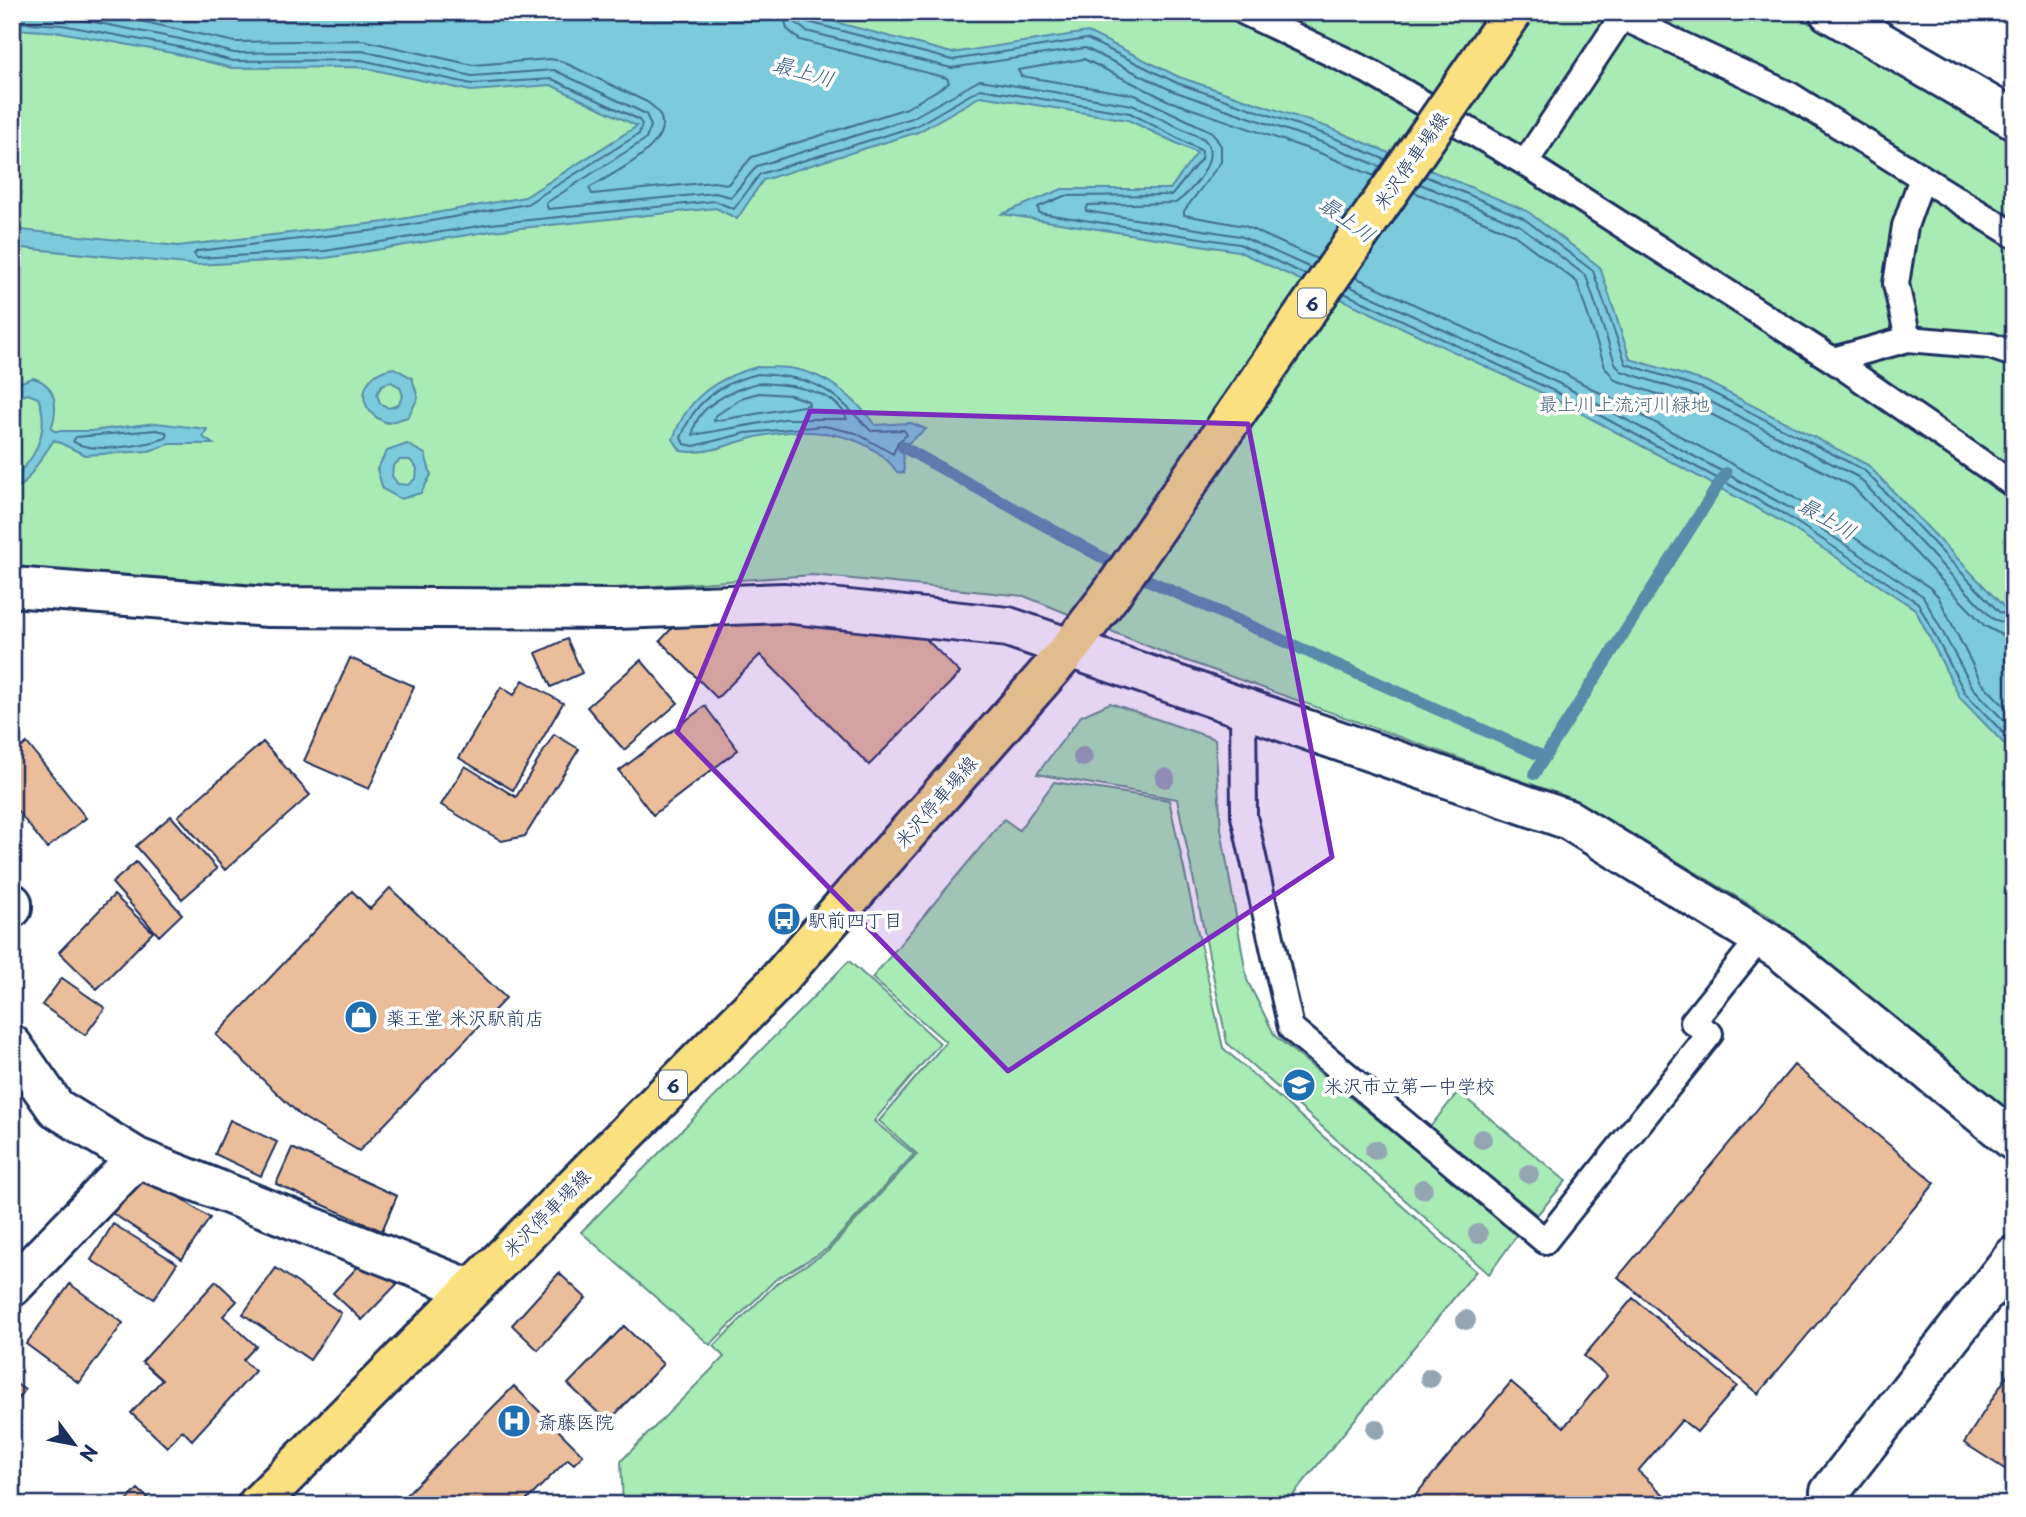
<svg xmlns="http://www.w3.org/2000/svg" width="2026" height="1517" font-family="'Playpen Sans','Klee One',sans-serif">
  <rect width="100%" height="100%" fill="#fff"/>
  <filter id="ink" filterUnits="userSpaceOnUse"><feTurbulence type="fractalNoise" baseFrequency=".0143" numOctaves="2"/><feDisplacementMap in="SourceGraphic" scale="14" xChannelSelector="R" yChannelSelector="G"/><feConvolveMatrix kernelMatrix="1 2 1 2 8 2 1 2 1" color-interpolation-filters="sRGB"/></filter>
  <g filter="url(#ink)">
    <path fill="#a9ebb4" stroke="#628d89" stroke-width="2" d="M12,12h1778l224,131v981l-77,-71 -165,-135 -199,-119 -408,-146 -141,-57 -212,-21 -211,15 -334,3 -255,-24z
      M1110,703l105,36 6,90 26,151 28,56 243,198 -29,40 -262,-231 -50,-244 -140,-25 44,-58z
      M1054,782l115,18 54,248 253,223 -191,234h-662l-2,-44 103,-104 -10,-11 63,-63 51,-32 89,-97 -38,-33 67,-79 -74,-64 132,-159 15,11z
      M849,961l91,82 -66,78 40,33 -87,95 -52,31 -65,65 -129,-113z
      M1458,1092l108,89 -29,34 -107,-88z"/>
    <path fill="#7ccadb" stroke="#558ca9" stroke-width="2" fill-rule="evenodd" d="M12,12h785l155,41 136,-21 91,45 151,51 197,83 73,56 30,92 77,23 161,83 136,142 10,5v142l-54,-56 -45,-89 -134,-88 -228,-123 -315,-147 -236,-37 60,-25h108l27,-36 -69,-33 -147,-24 -63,36 -155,48 -26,39 -21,-11 -224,23 -166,27 -129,7 -185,-18v-18l166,17 207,-24 140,-25 112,-71 -86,-41 -80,6 -110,-24 -129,1 -55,-14 -117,-22 -48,-3z
      M757,367c12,1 26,-1 38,2 33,6 61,30 80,56l36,-2 15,6 -23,18 1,26 -7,-1c-32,-46 -104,-46 -152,-32 -21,6 -41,15 -64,11l-8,-12c14,-41 43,-61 84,-72z
      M394,368l18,10 6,20 -10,19 -20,6c-35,-12 -30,-50 6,-55zM391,382l9,5 3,9 -5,9 -9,3 -9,-5 -3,-9 5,-9z
      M33,378c23,6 26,30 18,50l3,3h36l66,-8 51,6 -4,8 10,7h-43l-21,7 -64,4 -31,-15 -30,44 -12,6v-13c25,-16 38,-51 26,-79l-10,-4 -16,5v-14z
      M407,444l18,10 6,21 -10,18 -20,6 -18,-10 -6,-20 10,-18zM400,460h10l7,8 -1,10 -8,7 -10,-1 -6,-8 1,-10z"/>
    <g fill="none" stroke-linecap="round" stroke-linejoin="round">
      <path stroke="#426d90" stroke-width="2" d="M99,12l136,30 127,-2 111,25 77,-6 11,2 86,41c49,33 -34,71 -58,86l3,6 121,-12 15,2 24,-27 155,-49 42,-25 -2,-5 -147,-38 -13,-11 -4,-17
        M794,12l2,11 10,8 145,37 134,-20 88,43 151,52 57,24
        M802,12l6,10 144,38 135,-21 90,44 150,52 59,25
        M12,13l51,3 117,23 54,14 128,-2 110,25 82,-6 92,44 5,12 -5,13 -100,64 2,6 167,-16 16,4 26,-31 155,-48 68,-38 152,25 72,34c18,18 -12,54 -29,64l-87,2 -2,6 154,25 71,32
        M12,22l50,3 117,22 54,14 128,-1 111,24 80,-5 86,40 4,5 -3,10 -112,70 -141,25 -189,22 -3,3 3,4 128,-7 166,-27 224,-23 19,8 26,-35 156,-48 64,-37 150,24 72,38 -1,8 -29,36 -108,1 -26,11 1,6 200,31 67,31
        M1425,176l98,42 70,53 33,93 79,25 159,81 135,142 15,6
        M1420,184l99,41 67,51 29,87 6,8 80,26 157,80 135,142 21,7
        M1414,192l99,42 64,48 28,85 10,13 82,27 155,79 133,140 17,9 12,2
        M1317,259l-72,-33 -61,-11v-4l37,-49v-16l-9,-14 -77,-37 -114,-19 -3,-6 66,-11 85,42 151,52 54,23
        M1355,277l210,97 228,123 136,90 9,9 43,86 33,34
        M1349,286l211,98 228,123 135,89 50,92 41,43
        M1344,293l212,99 228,122 134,89 47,90 49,51
        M758,374c62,4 71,14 113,57l33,-1 3,5 -9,7 -5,12 -37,-21 -32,-7 -78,7 -52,13 -10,-2 -3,-6c12,-36 41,-56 77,-64z
        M758,383c27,1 78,6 89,36h-63l-91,16c1,-29 41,-46 65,-52z
        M759,393l31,2 18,6 1,4 -95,16 1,-5 29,-19z
        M156,430l10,2 1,5c-18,9 -79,17 -94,4l3,-4z"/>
      <path stroke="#558ca9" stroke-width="12" d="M903,447l220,122 421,188
        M1534,774l192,-301"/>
    </g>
    <path fill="#eabe9a" stroke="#1b2f5e" stroke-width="2" d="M687,612l225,13 48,48 -91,92 -109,-110 -43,43 -57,-57z
      M567,639l15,34 -31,14 -15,-34z
      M350,658l64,28 -45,103 -65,-28z
      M641,660l37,43 -54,47 -37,-43z
      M523,680l40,23 -50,87 -54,-32 42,-71 13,8z
      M705,706l33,44 -85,65 -34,-44z
      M554,734l25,15 -54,87 -23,5 -61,-36 24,-39 51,31z
      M263,742l47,53 -85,75 -47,-54z
      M27,743l59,75 -39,30 -35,-44v-49z
      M171,816l46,53 -35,30 -46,-53z
      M136,862l46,52 -23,22 -47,-53z
      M390,888l116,110 -147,153 -58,-35 -85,-81 136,-144 18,18z
      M114,895l39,37 -56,57 -38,-37z
      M62,978l43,30 -20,27 -43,-30z
      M1794,1065l141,118 -177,211 -140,-117z
      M230,1120l47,22 -16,34 -46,-22z
      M292,1148l105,48 -15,35 -106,-47z
      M140,1171l70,47 -28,41 -70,-46z
      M113,1224l64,39 -23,36 -63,-39z
      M368,1256l29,28 -35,36 -29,-27z
      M276,1268l65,45 -31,47 -67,-46z
      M559,1273l27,25 -48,52 -26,-25z
      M216,1281l21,20 -14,15 33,30 -13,14 12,11 -63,69 -10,-10 -15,17 -36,-34 31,-33 -20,-18z
      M70,1284l53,39 -44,60 -53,-39z
      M1633,1298l104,88 -40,46 -15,-12 -44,51 37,34h-268l104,-123 53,45 43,-51 -23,-20z
      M624,1326l39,38 -55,58 -40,-38z
      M2014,1365v110l-50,-32z
      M12,1381l13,9 -13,18z
      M514,1386l69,69 -9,9 -6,-5 -46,46h-126z
      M138,1489l17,16h-32z"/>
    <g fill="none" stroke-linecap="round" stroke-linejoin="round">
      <defs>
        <path id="service" d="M1244,12l124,59 157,92 97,-146 168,78 224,140
          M1525,163l308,197 181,125
          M1908,339l-12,-55 9,-58 17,-48
          M1833,360l75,-21 82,7 24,8
          M1243,709l1,107 47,212 254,213 165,-207 -17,-12 67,-84"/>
        <path id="minor" d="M1829,12l185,107
          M12,587l256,20 348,2 168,-6 224,24 561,193 211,130 234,191
          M12,903v5
          M12,1045l44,63 81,50 333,131
          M12,1287l125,-129
          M1831,1505l-1,-13 184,-236"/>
        <path id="primary" d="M257,1505l515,-518 298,-339 41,-54"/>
      </defs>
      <use href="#service" stroke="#1b2f5e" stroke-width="30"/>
      <use href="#minor" stroke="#1b2f5e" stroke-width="44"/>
      <use href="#primary" stroke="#1b2f5e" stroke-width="44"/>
      <use href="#service" stroke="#fff" stroke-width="24"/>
      <use href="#minor" stroke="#fff" stroke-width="38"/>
      <use href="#primary" stroke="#fbe080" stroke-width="38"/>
      <defs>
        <path id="primary-bridge" d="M1111,594l402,-582"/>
      </defs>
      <use href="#primary-bridge" stroke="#1b2f5e" stroke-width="44" stroke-linecap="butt"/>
      <use href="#primary-bridge" stroke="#fbe080" stroke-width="38"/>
    </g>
    <g fill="#95a6b3">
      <circle cx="1083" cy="757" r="10"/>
      <circle cx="1165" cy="778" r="10"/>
      <circle cx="1300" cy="1083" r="10"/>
      <circle cx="1482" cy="1139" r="10"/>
      <circle cx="1375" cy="1150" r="10"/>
      <circle cx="1529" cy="1174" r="10"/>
      <circle cx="1423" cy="1189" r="10"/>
      <circle cx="1478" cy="1234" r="10"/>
      <circle cx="1466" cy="1320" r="10"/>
      <circle cx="1430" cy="1378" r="10"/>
      <circle cx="1376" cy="1429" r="10"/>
    </g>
  </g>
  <path fill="#7b2cbf" fill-opacity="0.2" stroke="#7b2cbf" stroke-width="5" stroke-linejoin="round" d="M810,411l438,13 84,433 -324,214 -331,-339z"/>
  <defs>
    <symbol id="bus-disc" viewBox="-11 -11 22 22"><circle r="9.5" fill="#1f6fb2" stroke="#fff"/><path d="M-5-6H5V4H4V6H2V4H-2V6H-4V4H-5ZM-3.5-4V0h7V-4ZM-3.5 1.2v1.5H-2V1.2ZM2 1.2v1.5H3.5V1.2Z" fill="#fff"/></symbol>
    <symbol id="shop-disc" viewBox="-11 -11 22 22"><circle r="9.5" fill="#1f6fb2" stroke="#fff"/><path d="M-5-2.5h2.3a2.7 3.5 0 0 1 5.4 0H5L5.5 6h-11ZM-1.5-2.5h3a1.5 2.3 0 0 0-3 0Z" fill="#fff"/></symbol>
    <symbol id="school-disc" viewBox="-11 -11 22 22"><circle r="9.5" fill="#1f6fb2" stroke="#fff"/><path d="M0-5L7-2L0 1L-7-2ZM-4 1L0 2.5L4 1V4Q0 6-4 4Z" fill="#fff"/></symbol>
    <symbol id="hospital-disc" viewBox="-11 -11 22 22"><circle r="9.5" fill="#1f6fb2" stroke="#fff"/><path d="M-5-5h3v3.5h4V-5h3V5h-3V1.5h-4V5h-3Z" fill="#fff"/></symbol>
  </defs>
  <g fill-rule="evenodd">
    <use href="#bus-disc" x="765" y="900" width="38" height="38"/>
    <use href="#shop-disc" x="342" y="998" width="38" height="38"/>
    <use href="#school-disc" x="1280" y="1066" width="38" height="38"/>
    <use href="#hospital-disc" x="495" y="1402" width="38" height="38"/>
  </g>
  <g text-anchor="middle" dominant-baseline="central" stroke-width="7" stroke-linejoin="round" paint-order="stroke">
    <g fill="#fff" stroke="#5f6d8e" stroke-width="2">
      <rect x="1298" y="288.5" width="28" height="29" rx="5"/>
      <rect x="659" y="1070.5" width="28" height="29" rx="5"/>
    </g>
    <g font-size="18" font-weight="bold" fill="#1b2f5e">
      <text x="1312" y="303">6</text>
      <text x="673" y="1085">6</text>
    </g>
    <g font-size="19" fill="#1b2f5e" stroke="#fff">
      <text transform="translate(1410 160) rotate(-55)">米沢停車場線</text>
      <text transform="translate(935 801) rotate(-49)">米沢停車場線</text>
      <text transform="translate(546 1212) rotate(-45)">米沢停車場線</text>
    </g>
    <g font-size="19" fill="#3e5e74" stroke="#fff">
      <text x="1624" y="403">最上川上流河川緑地</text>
    </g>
    <g font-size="19" fill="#1b2f5e" stroke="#fff" text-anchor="start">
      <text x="808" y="919">駅前四丁目</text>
      <text x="386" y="1017">薬王堂 米沢駅前店</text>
      <text x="1324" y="1085">米沢市立第一中学校</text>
      <text x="538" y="1421">斎藤医院</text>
    </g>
    <g font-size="21" font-style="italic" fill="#385e84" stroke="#fff">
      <text transform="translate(804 70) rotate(16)">最上川</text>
      <text transform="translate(1348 218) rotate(36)">最上川</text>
      <text transform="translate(1828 517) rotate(30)">最上川</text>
    </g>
  </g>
  <rect width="2026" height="1517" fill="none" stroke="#fff" stroke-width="42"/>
  <rect x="21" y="21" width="1984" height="1475" fill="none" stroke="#1b2f5e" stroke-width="2.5" filter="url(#ink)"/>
  <g transform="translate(74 1444) rotate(122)" stroke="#ffffff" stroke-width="5" paint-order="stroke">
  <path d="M0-5L12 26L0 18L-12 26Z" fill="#1b2f5e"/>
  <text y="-10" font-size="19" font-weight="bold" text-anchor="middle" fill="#1b2f5e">N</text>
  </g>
</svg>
